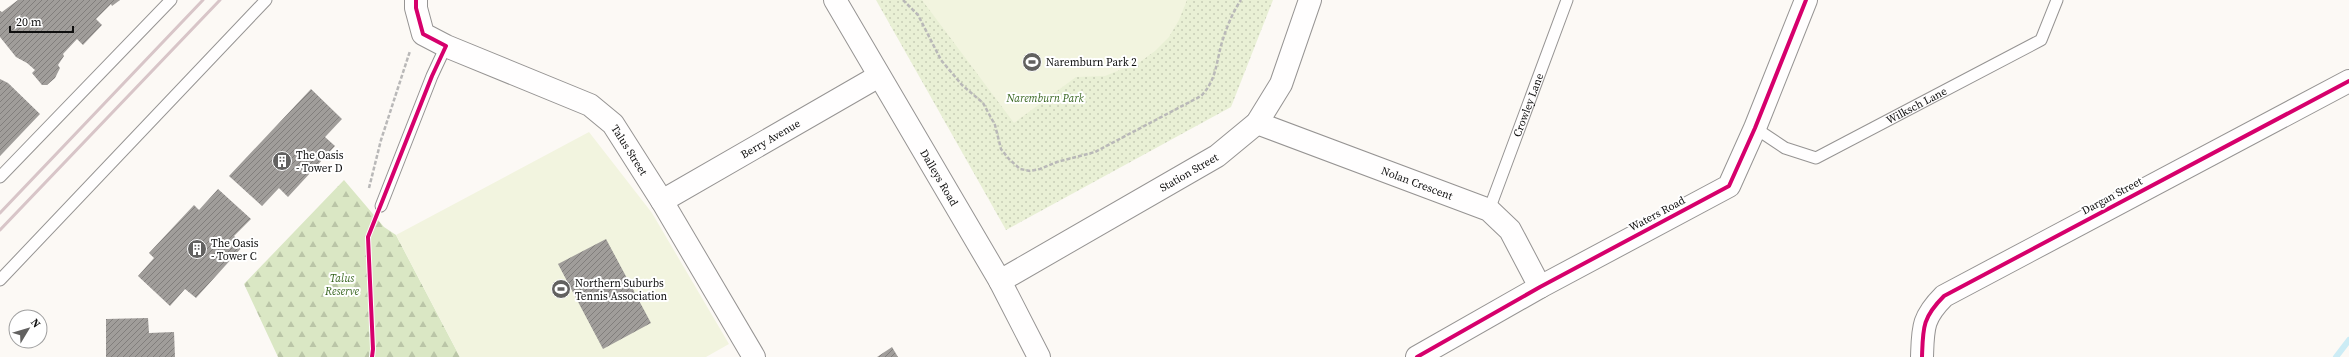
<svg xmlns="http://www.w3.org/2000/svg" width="2349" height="357" font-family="'Source Serif 4',serif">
  <defs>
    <pattern id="grass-dots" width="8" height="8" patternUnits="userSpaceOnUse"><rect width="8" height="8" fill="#e9f0d5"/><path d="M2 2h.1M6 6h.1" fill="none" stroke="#c7cdb6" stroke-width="1.8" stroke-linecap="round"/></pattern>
    <pattern id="forest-firs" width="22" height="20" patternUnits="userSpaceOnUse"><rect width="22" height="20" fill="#dae7c4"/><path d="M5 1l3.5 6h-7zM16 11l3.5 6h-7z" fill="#bac5a7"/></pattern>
    <pattern id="building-hatch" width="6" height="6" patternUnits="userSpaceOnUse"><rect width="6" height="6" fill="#a09d9a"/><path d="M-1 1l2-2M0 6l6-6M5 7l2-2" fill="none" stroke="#817e7c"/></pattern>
  </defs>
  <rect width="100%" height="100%" fill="#fcf9f5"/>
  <path fill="url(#grass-dots)" d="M876,0h397l-42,107 -225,123z"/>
  <path fill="url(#forest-firs)" d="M344,180l40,47 12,8 64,122h-182l-34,-73z"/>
  <path fill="#f2f4df" d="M922,0h265l-8,20 -10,17 -14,14 -15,11 -35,14 -29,1 -62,46z
    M589,132l63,81 77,131 -23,13h-246l-64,-122z"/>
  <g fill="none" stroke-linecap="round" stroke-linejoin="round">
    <path stroke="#ccecf5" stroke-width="6" d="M2336,357l13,-17"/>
  </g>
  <path fill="url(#building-hatch)" d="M18,0h102l-8,6 -1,-2 -15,15 6,6 -19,20 -6,-6 -14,15 1,2 -6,9 2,3 -5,10 -8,7h-5l-10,-12 3,-3 -8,-7 -11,-6 -16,-20v-26l2,1z
    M0,79l8,4 32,31 -40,42z
    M311,89l31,30 -17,18 10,9 -47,51 -9,-9 -17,18 -33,-30z
    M218,189l33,30 -17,17 10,9 -48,53 -11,-9 -15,17 -32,-30 16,-18 -5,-5 45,-48 5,5z
    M606,239l45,84 -48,26 -45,-85z
    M148,318l1,15 25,-1 1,25h-69v-38z
    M892,347l6,10h-21z"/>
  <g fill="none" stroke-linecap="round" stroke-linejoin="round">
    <defs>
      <g id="lane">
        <path id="s1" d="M1755,128l30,20 31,10 225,-118 16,-40"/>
        <path d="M0,177l171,-177"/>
        <path d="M381,206l51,-130 14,-30"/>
        <path id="s2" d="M1489,210l78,-210"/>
        <path d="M0,280l266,-280"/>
      </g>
      <g id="street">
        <path id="s3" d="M416,0v8l7,26 23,12 144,59 23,19 49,77 92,156"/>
        <path id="s4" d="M835,0l165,281 39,76"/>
        <path id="s5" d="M1257,123l232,87 21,20 30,57"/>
        <path id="s6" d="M662,201l217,-125"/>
        <path id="s7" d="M1000,281l217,-125 40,-33 24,-39 29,-84"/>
        <path d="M1417,357l123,-70 189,-101 26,-58 51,-128"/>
        <path d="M1922,357c1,-29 0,-39 22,-61l405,-215"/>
      </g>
    </defs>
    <use href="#lane" stroke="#969493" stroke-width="13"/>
    <use href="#street" stroke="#969493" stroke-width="24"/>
    <path stroke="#b9b8b8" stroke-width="2.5" stroke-dasharray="4 2" stroke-linecap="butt" d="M903,0l15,15 23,45 21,25 21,18 12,22 6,24 8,10 11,10 10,2 10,-2 17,-7 38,-10 106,-56c17,-17 15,-38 23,-60 4,-12 10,-26 17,-36
      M369,188l12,-48 29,-89"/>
    <use href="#lane" stroke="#fffefe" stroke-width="11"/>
    <use href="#street" stroke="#fffefe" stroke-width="22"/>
    <path stroke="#d8c5c8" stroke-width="3" d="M0,213l203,-213
      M0,230l220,-230"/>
    <defs>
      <path id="cycleway" d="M372,357l1,-8 -5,-112 64,-161 14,-30 -23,-12 -7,-26v-8
        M1417,357l123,-70 189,-101 26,-58 51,-128
        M1922,357c1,-29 0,-39 22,-61l405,-215"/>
    </defs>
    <use href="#cycleway" stroke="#fff" stroke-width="6"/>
    <use href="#cycleway" stroke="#d6006c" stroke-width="4"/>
  </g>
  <defs>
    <symbol id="stadium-disc" viewBox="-11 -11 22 22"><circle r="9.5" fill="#626160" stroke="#fff"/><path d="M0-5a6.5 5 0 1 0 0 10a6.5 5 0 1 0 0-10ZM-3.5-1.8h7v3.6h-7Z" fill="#fff"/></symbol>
    <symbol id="building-disc" viewBox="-11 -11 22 22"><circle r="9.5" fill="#626160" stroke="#fff"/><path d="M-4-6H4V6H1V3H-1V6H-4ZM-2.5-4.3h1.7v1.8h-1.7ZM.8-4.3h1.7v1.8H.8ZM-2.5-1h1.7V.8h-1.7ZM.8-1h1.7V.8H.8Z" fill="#fff"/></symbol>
  </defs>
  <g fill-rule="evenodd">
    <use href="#stadium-disc" x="1021" y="51" width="22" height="22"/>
    <use href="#building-disc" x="271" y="150" width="22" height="22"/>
    <use href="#building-disc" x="186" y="238" width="22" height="22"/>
    <use href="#stadium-disc" x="550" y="278" width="22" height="22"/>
  </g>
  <g text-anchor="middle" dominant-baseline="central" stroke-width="4" stroke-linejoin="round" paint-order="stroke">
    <g font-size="11" fill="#0f0f0f" stroke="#fff" text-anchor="start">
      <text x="1046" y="62">Naremburn Park 2</text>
      <text x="296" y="155">The Oasis<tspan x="296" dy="13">- Tower D</tspan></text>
      <text x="211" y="243">The Oasis<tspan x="211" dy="13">- Tower C</tspan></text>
      <text x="575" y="283">Northern Suburbs<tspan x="575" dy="13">Tennis Association</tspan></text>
    </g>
    <g font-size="11" font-style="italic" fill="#386620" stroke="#fff">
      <text x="1045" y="98">Naremburn Park</text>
      <text x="342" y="278">Talus<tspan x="342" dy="13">Reserve</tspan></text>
    </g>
    <g font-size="11" fill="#0f0f0f" stroke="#fff">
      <text stroke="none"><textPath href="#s2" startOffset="112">Crowley Lane</textPath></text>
      <text stroke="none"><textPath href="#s1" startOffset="182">Wilksch Lane</textPath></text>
      <text stroke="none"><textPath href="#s6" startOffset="125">Berry Avenue</textPath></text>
      <text stroke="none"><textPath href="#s3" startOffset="277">Talus Street</textPath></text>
      <text stroke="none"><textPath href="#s7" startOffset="218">Station Street</textPath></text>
      <text stroke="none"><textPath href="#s4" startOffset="206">Dalleys Road</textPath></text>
      <text stroke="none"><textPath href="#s5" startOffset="171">Nolan Crescent</textPath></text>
      <text transform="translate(2112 196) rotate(-28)">Dargan Street</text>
      <text transform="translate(1657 214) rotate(-28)">Waters Road</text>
    </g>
  </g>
  <g transform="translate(28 329) rotate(52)"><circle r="19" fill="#ffffff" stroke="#9f9f9f"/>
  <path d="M0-3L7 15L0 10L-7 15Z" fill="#626160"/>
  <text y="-6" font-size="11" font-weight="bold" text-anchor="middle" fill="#0f0f0f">N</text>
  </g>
  <path d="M10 26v6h63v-6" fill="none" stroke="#0f0f0f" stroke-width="2"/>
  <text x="16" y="26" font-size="12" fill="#0f0f0f" stroke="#ffffff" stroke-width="3" paint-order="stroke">20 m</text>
</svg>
